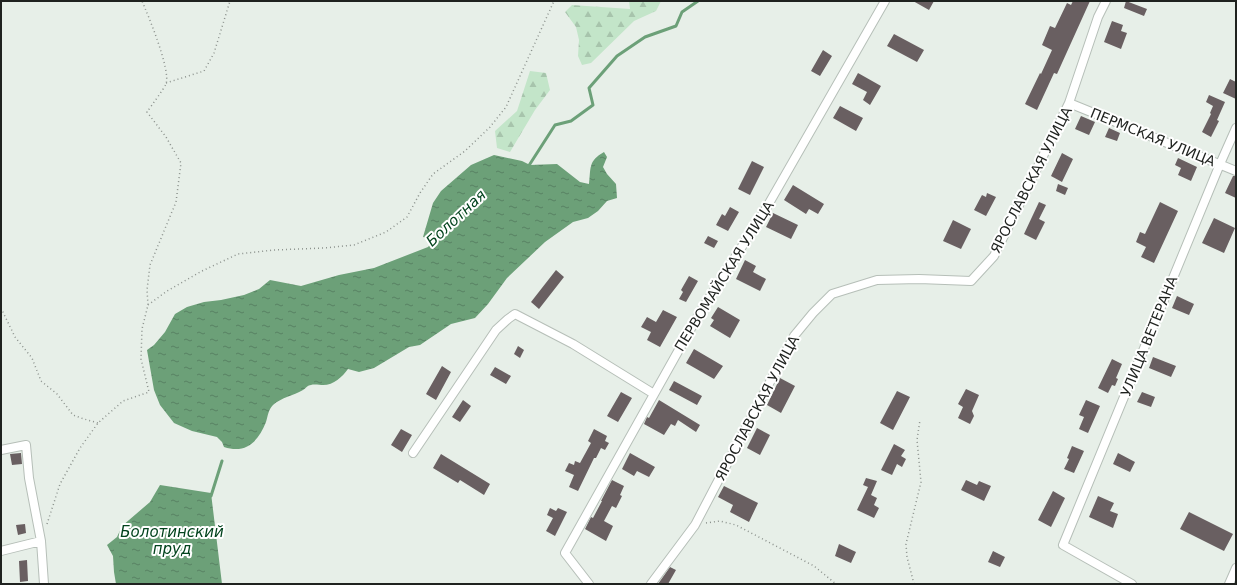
<svg xmlns="http://www.w3.org/2000/svg" width="1237" height="585" font-family="'DejaVu Sans',sans-serif">
  <defs>
    <pattern id="forest-firs" width="22" height="20" patternUnits="userSpaceOnUse"><rect width="22" height="20" fill="#c3e5c9"/><path d="M5 1l3.5 6h-7zM16 11l3.5 6h-7z" fill="#a7c4ac"/></pattern>
    <pattern id="water-ripples" width="26" height="14" patternUnits="userSpaceOnUse"><rect width="26" height="14" fill="#6ca078"/><path d="M2 4q2-2 4 0t4 0M15 11q2-2 4 0t4 0" fill="none" stroke="#588262"/></pattern>
  </defs>
  <rect width="100%" height="100%" fill="#e7efe8"/>
  <path fill="url(#forest-firs)" d="M629,1h32l-5,10 -22,10 -43,42 -9,2 -4,-9 1,-16 -3,-13 -11,-15 7,-7 58,4z
    M530,71l16,2 4,17 -15,20 -25,42 -13,-4 -2,-17 22,-20z"/>
  <path fill="url(#water-ripples)" d="M604,152l3,5 -4,10 4,7 9,10 1,14 -10,3 -9,10 -10,7 -15,4 -28,20 -38,36 -19,26 -13,14 -24,6 -31,21 -11,2 -35,21 -15,4 -11,-3c-6,8 -14,16 -25,16 -3,0 -9,-1 -12,0 -3,0 -5,3 -8,5 -10,6 -21,7 -30,15 -5,5 -5,11 -7,17 -8,20 -20,32 -42,25l-2,-5 -5,-5 -25,-6 -18,-8 -14,-18 -6,-15 -7,-40 7,-5 11,-13 10,-18 12,-7 17,-5 17,-2 23,-5 15,-6 11,-9 31,6 38,-11 35,-7 54,-21 6,-7 -11,-3 10,-34 8,-12 30,-26 23,-10 28,6 8,4 27,-1 23,18 9,2c2,-16 -1,-23 15,-32z
    M160,485l51,8 11,91h-106l-2,-12 -1,-16 -6,-11 10,-8 5,-11 28,-24z"/>
  <g fill="none" stroke-linecap="round" stroke-linejoin="round">
    <path stroke="#6ca078" stroke-width="3" d="M528,167l27,-42 16,-4 22,-16 -4,-17 28,-32 28,-19 31,-11 6,-14 16,-11
      M211,496l11,-35"/>
  </g>
  <path fill="#695f61" d="M913,1h21l-5,9z
    M1073,1h17l-33,73 -3,-1 -17,37 -12,-6 15,-31 1,1 11,-24 -10,-5 8,-19 5,2 12,-25 4,2z
    M1126,1l21,8 -3,7 -20,-8z
    M1112,21l11,4 -2,6 6,2 -6,16 -17,-7z
    M894,34l30,16 -7,12 -30,-16z
    M823,50l9,6 -12,20 -9,-5z
    M858,73l23,13 -11,19 -7,-5 4,-8 -15,-8z
    M1230,79l6,3v17l-13,-6z
    M1209,95l16,7 -8,18 2,1 -8,16 -9,-5 9,-18 -1,-1 3,-7 -7,-4z
    M840,106l23,12 -7,13 -23,-13z
    M1081,116l14,6 -6,13 -14,-6z
    M1109,128l11,5 -3,8 -12,-4z
    M1062,153l11,6 -11,23 -11,-6z
    M1178,158l19,9 -6,14 -13,-6 3,-7 -6,-3z
    M752,161l12,6 -14,28 -12,-6z
    M1233,176h3v22l-11,-5z
    M1058,184l10,4 -3,7 -9,-4z
    M793,185l31,19 -6,10 -9,-5 -3,5 -22,-14z
    M987,193l9,4 -10,19 -12,-6 8,-15 4,2z
    M1039,202l7,3 -7,14 6,3 -9,18 -12,-6z
    M1160,202l18,9 -24,52 -13,-6 5,-10 -10,-5 4,-10 5,2z
    M730,207l9,5 -11,19 -12,-6 6,-11 3,2z
    M773,213l25,12 -7,14 -25,-12z
    M1214,218l21,10 -11,25 -22,-10z
    M953,220l18,9 -10,20 -18,-8z
    M708,236l10,5 -4,7 -10,-5z
    M745,260l11,6 -3,6 13,7 -6,12 -24,-12z
    M556,270l8,7 -25,32 -8,-7z
    M689,276l9,5 -12,21 -7,-3 4,-7 -2,-2z
    M1177,296l17,8 -5,11 -17,-7z
    M718,307l22,13 -10,18 -20,-12 4,-6 -3,-2z
    M663,310l14,7 -17,30 -13,-7 4,-8 -10,-5 6,-10 9,5z
    M518,346l6,4 -4,8 -6,-4z
    M694,349l29,17 -9,13 -28,-16z
    M1153,357l23,9 -5,11 -22,-9z
    M1112,359l10,5 -6,14 2,1 -3,7 -3,-1 -4,8 -10,-5z
    M442,366l9,6 -15,28 -10,-6z
    M495,367l16,9 -5,8 -16,-9z
    M780,378l15,8 -14,27 -14,-8z
    M674,381l28,15 -5,9 -28,-15z
    M966,389l13,6 -7,16 2,5 -4,8 -12,-6 5,-11 -5,-3z
    M897,391l13,6 -17,33 -13,-7z
    M621,392l11,6 -14,24 -11,-6z
    M1142,392l13,5 -4,10 -14,-5z
    M463,400l8,6 -11,16 -8,-5z
    M659,400l41,25 -4,7 -18,-12 -3,6 -4,-2 -7,11 -20,-11 3,-7 2,1z
    M1086,400l14,6 -12,27 -9,-4 5,-12 -5,-2z
    M757,428l13,7 -10,20 -13,-7z
    M401,429l11,6 -10,17 -11,-7z
    M594,429l13,7 -2,5 4,2 -4,7 -4,-2 -5,10h-2l-16,33 -9,-4 5,-12 -9,-4 4,-8 5,2 1,-4 5,2 11,-20 -3,-2z
    M894,444l11,6 -4,6 5,3 -4,8 -5,-3 -5,11 -11,-5z
    M1072,446l12,5 -10,22 -10,-4 5,-10 -2,-1z
    M21,453l1,11 -10,1 -2,-11z
    M630,453l25,14 -6,10 -12,-6 -3,5 -12,-7z
    M1118,453l17,9 -5,10 -17,-8z
    M441,454l49,30 -6,11 -24,-15 -2,3 -25,-15z
    M866,478l11,3 -6,14 6,3 -3,7 5,3 -5,10 -17,-8 11,-23 -5,-2z
    M612,480l12,6 -4,9 2,1 -6,12 -4,-2 -8,15 9,5 -7,15 -21,-12 6,-12 2,1 9,-17h-1z
    M966,480l11,5 2,-4 12,5 -7,15 -23,-11z
    M724,486l34,17 -9,19 -19,-10 3,-7 -15,-8z
    M1053,491l12,7 -14,29 -13,-7z
    M1098,496l16,7 -4,8 8,3 -5,14 -24,-11z
    M550,508l6,3 2,-3 9,4 -12,24 -9,-5 7,-13 -6,-3z
    M1189,512l44,22 -9,17 -44,-22z
    M25,524l1,9 -8,2 -2,-10z
    M839,544l17,8 -5,11 -16,-7z
    M993,551l12,6 -5,10 -12,-5z
    M27,560l1,21 -8,1 -1,-21z
    M670,567l6,3 -8,14h-10z"/>
  <g fill="none" stroke-linecap="round" stroke-linejoin="round">
    <defs>
      <path id="street" d="M1069,103l167,68
        M1,450l25,-5 3,33 12,63 3,43
        M413,453l83,-123 12,-11 7,-5 58,30 81,50
        M1,551l40,-10
        M589,584l-24,-31 134,-239 65,-102 121,-211
        M651,584l44,-59 99,-189 19,-23 19,-19 45,-14 42,-1 52,2 23,-25 75,-153 29,-86 8,-16
        M1132,584l-69,-39 157,-381 16,-36
        M1229,584l7,-16"/>
    </defs>
    <use href="#street" stroke="#b6bfb8" stroke-width="10"/>
    <path stroke="#8c928d" stroke-width="1.5" stroke-dasharray="1 3" stroke-linecap="butt" d="M166,83l38,-12 10,-18 16,-52
      M148,305l19,-14 35,-20 36,-17 36,-4 50,-2 30,-3 32,-13 21,-15 13,-24 13,-19 32,-23 25,-24 16,-20 48,-106
      M1,308l14,29 17,21 9,23 16,13 16,21 11,4 14,4
      M706,523l14,-2 16,4 78,41 22,18
      M47,524l13,-40 20,-36 18,-25 25,-22 26,-9 -8,-33 1,-30 6,-24 -1,-15 3,-25 26,-63 5,-39 -15,-26 -19,-25c5,-7 16,-22 19,-28 5,-14 -18,-69 -24,-83
      M914,584l-7,-27 -1,-13 15,-62 -4,-42 3,-20"/>
    <use href="#street" stroke="#fff" stroke-width="8"/>
  </g>
  <g text-anchor="middle" dominant-baseline="central" stroke-width="4" stroke-linejoin="round" paint-order="stroke">
    <g font-size="14" fill="#1f221f" stroke="#fff">
      <text transform="translate(1153 137) rotate(22)">ПЕРМСКАЯ УЛИЦА</text>
      <text transform="translate(1031 180) rotate(-63)">ЯРОСЛАВСКАЯ УЛИЦА</text>
      <text transform="translate(724 276) rotate(-58)">ПЕРВОМАЙСКАЯ УЛИЦА</text>
      <text transform="translate(1149 336) rotate(-68)">УЛИЦА ВЕТЕРАНА</text>
      <text transform="translate(757 408) rotate(-62)">ЯРОСЛАВСКАЯ УЛИЦА</text>
    </g>
    <g font-size="15" font-style="italic" fill="#02431d" stroke="#fff">
      <text transform="translate(456 218) rotate(-43)">Болотная</text>
      <text x="172" y="532">Болотинский<tspan x="172" dy="17">пруд</tspan></text>
    </g>
  </g>
  <rect width="1237" height="585" fill="none" stroke="#1f221f" stroke-width="4"/>
</svg>
